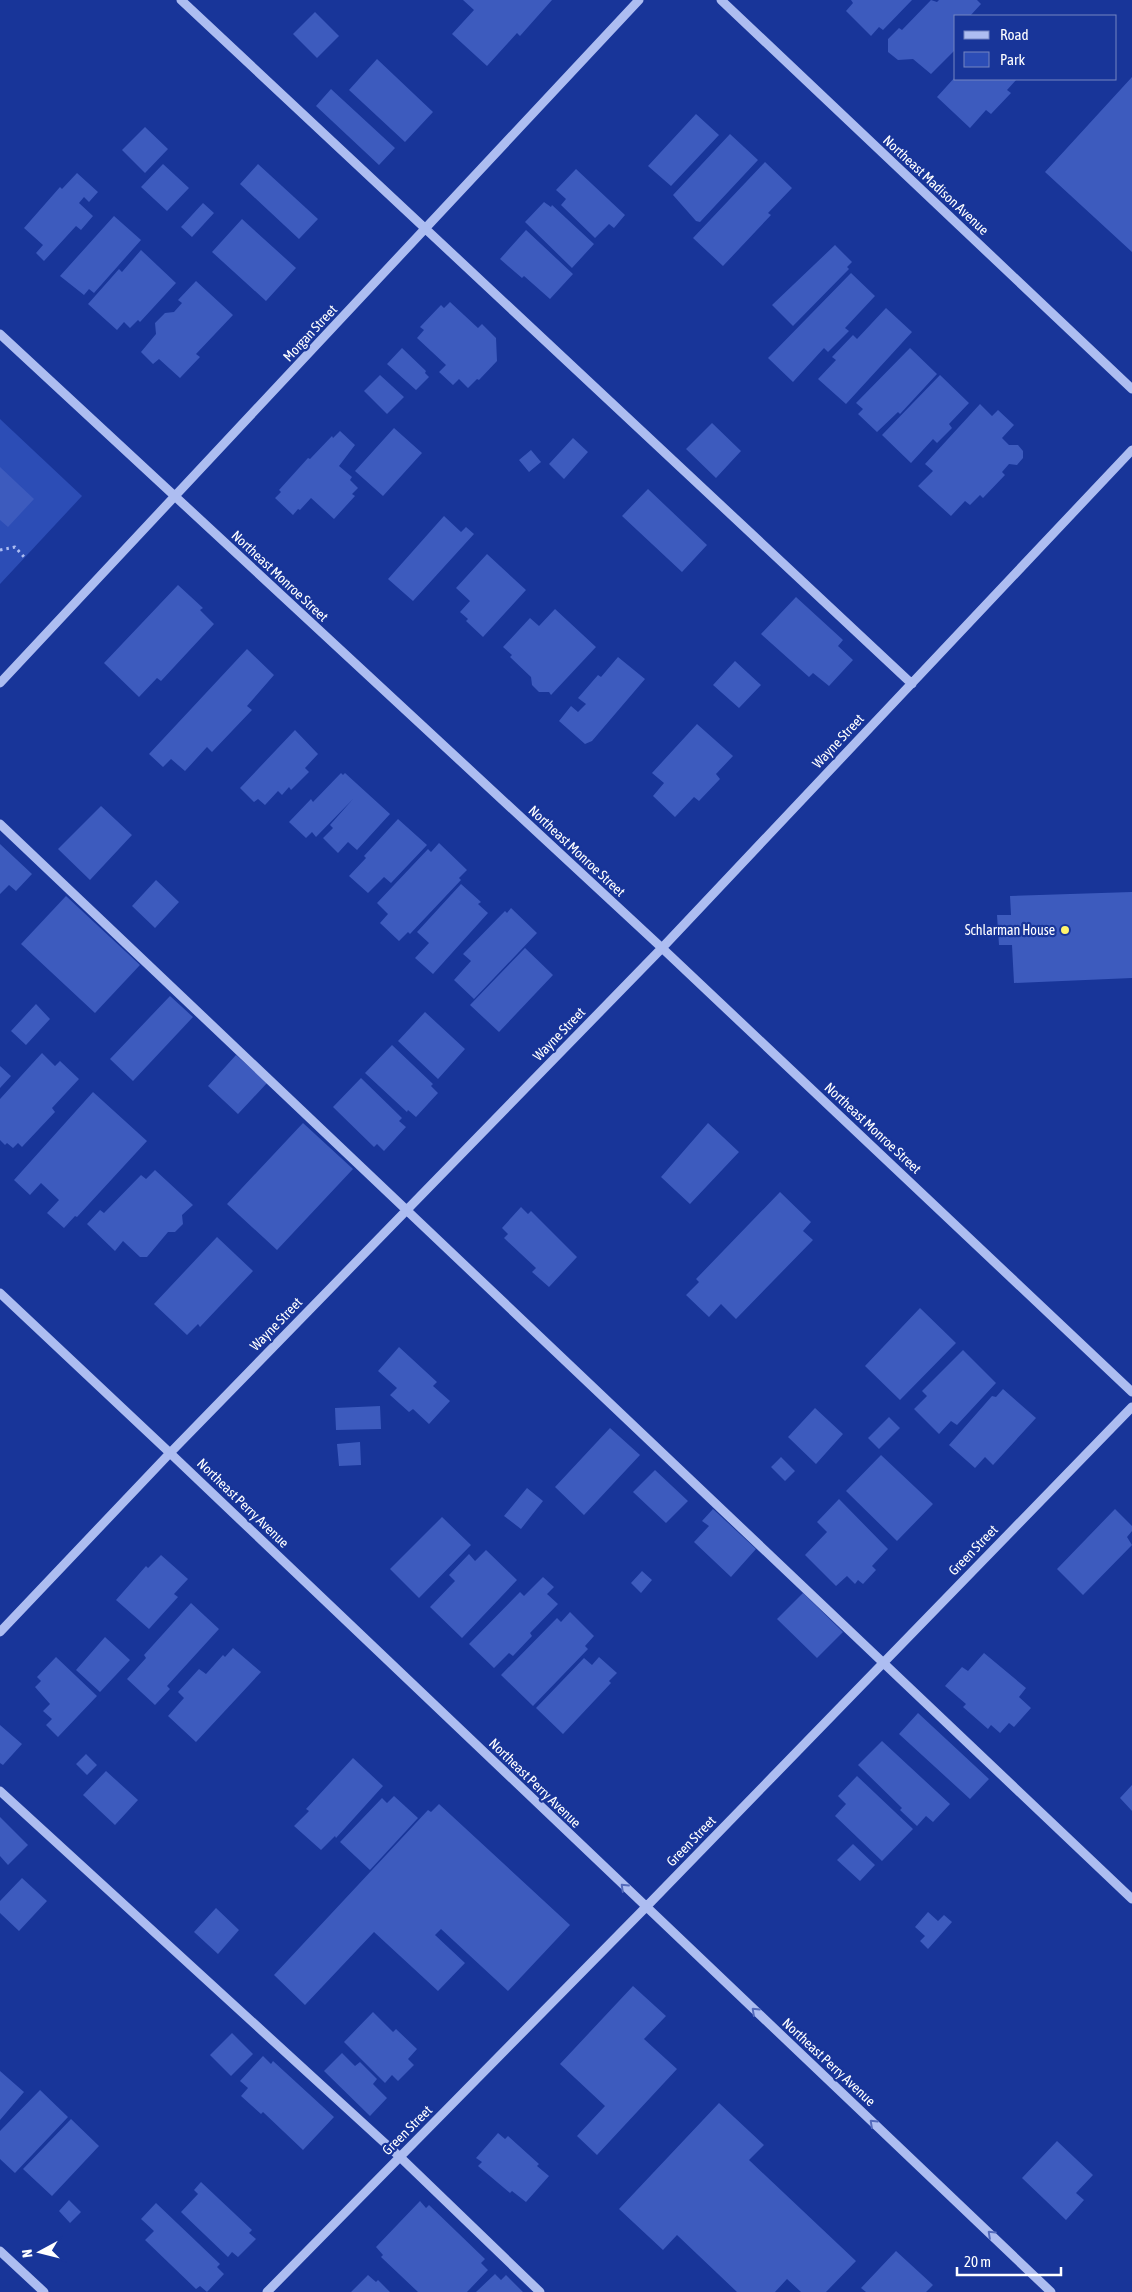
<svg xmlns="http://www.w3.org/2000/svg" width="1132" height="2292" font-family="'Asap Condensed',sans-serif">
  <rect width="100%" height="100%" fill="#183599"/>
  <path fill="#2c4db6" d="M0,419l82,77 -82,88z"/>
  <path fill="#3d5bbe" d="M463,0h89l-32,36 -3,-3 -30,33 -35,-32 22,-24z
    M851,0h61l-29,30 -4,-3 -8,9 -25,-25 7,-8z
    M931,0l6,2 2,-2h38l4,4 -11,12h-14v33l-25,25 -18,-15 -15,1 -10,-8v-13l11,-11 3,2z
    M315,12l24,24 -22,22 -24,-24z
    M377,59l56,53 -28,30 -56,-52z
    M956,76v3h61l-10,11 4,3 -20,21 -5,-4 -16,18 -33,-31z
    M1132,77v175l-87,-80z
    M331,89l64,59 -16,17 -63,-59z
    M696,114l23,21 -48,51 -23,-20z
    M145,127l23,22 -23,24 -23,-23z
    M730,134l28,26 -58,62 -4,-1 -23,-26z
    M765,162l27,26 -24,25 3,2 -48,51 -30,-28z
    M163,164l26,24 -22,23 -26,-24z
    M258,164l60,55 -19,20 -59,-55z
    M576,169l49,46 -11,13 -5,-4 -14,14 -34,-33 5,-6 -10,-9z
    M77,173l21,19 -9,10 -5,-5 -5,6 14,13 -12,14 -5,-4 -32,35 -8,-8 7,-8 -19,-17 36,-41 2,2z
    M544,202l7,5 1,-2 42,39 -22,24 -47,-46z
    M203,203l11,10 -22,24 -11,-10z
    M114,216l27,24 -47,53 -5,-4 -5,6 -24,-19z
    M242,219l54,49 -30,33 -54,-49z
    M526,230l47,44 -23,25 -26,-23 -2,2 -22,-19z
    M835,245l17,17 -5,5 2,2 -56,57 -21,-21z
    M141,250l35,33 -36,39 -2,-2 -8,8 -6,-6 -7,8 -29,-26 31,-35 3,3z
    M851,273l24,23 -30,32 4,3 -21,21 -4,-4 -31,34 -25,-24z
    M196,281l37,34 -37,39 4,3 -20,21 -21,-19 -6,5 -12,-12 15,-18 -1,-11 10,-10 9,-1 8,-9 -4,-3z
    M450,302l28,26 4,-4 14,14 1,23 -18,19 -2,-1 -9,9 -9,-9 -6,6 -14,-13 7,-7 -29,-27 7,-8 -4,-3 21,-22 3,3z
    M886,308l26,24 -66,72 -28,-25 18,-19 -4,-3 21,-22 4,4z
    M402,348l24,23 -1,2 4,4 -13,13 -29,-26z
    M910,348l27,26 -37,40 -2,-2 -21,20 -19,-18 5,-5 -7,-6z
    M380,375l24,22 -17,17 -23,-23z
    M940,375l29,28 -20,21 3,4 -15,15 -4,-4 -22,24 -29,-28z
    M980,404l12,12 6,-6 16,15 -12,13 7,7h9l5,6v7l-6,7 -8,-1 -7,8 3,3 -22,23 -3,-3 -10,10 -5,-4 -14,15 -33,-30 15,-15 -8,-7z
    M712,423l29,28 -25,27 -30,-29z
    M394,428l28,25 -39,43 -28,-25z
    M340,431l15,14 -16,21 13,11 -2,3 8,8 -6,6 3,2 -21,23 -23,-21 -11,12 -2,-1 -5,6 -18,-17 6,-6 -2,-2 29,-32 2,1 22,-23 1,2z
    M573,438l15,14 -24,27 -15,-15z
    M531,450l10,12 -12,10 -10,-12z
    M0,467l34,32 -26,28 -8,-7z
    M648,489l59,56 -25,27 -60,-56z
    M444,516l17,16 5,-5 8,7 -61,67 -25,-22z
    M487,554l39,36 -43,47 -17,-16 2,-2 -8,-7 10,-11 -14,-13z
    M178,585l25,23 -3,2 14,14 -53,57 -4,-3 -18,19 -35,-34z
    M796,597l47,43 -5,6 15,14 -24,26 -16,-13 -4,4 -48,-43z
    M555,609l41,38 -45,48 -2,-3h-10l-7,-7 -1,-8 -21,-20 2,-2 -9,-8 27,-29 9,8z
    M247,649l27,26 -27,31 5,4 -40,42 -5,-5 -22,24 -14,-12 -8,8 -14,-13z
    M618,657l27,22 -53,62 -7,3 -26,-23 12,-15 7,6 8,-8 -8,-6 20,-23 3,2z
    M735,661l26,24 -22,23 -26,-23z
    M697,724l36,32 -17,18 4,5 -21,22 -5,-4 -19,20 -22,-21 11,-13 -12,-10z
    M295,730l23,24 -13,14 4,4 -18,18 -2,-3 -7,8 -4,-4 -13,14 -7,-6 -4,3 -14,-14z
    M341,773l2,2 2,-2 45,41 -33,36 -9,-8 -10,11 -15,-15 10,-10 -3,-3 23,-26 -37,38 -4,-5 -6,6 -17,-16 22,-23 2,3z
    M101,806l31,29 -42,45 -32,-31z
    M398,819l29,26 -36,38 -7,-6 -16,16 -19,-17 17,-18 -2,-2z
    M439,843l28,27 -8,8 2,2 -51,54 -2,-2 -9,9 -19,-18 8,-9 -11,-11 51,-54 3,3z
    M0,844l32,30 -16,17 -7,-6 -9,9z
    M156,880l23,22 -24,26 -23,-22z
    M461,884l20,18 -3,2 10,9 -55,61 -18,-16 14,-15 -12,-11z
    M1132,892v86l-118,5 -2,-38h-13l-2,-30h14l-1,-19z
    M66,896l74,69 -45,48 -74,-69z
    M511,908l26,25 -63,66 -20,-19 17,-19 -8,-7 42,-43 2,2z
    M525,948l28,27 -54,57 -29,-27z
    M170,996l23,21 -60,64 -23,-22z
    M36,1004l14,15 -24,26 -15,-14z
    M425,1012l40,37 -27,30 -40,-38z
    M392,1045l41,39 -2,2 7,7 -22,24 -8,-7 -1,2 -42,-39z
    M42,1053l13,13 5,-5 19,18 -27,29 3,4 -33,35 -4,-4 -5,5 -6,-5 -2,2 -5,-5v-41z
    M236,1055l31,28 -29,31 -30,-28z
    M0,1066l11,10 -11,12z
    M361,1078l41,40 -3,3 7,6 -22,24 -7,-7 -3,3 -41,-40z
    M93,1092l54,49 -70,76 -2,-1 -11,12 -17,-15 12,-13 -18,-17 -11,12 -16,-15z
    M303,1123l50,46 -76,81 -50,-46z
    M708,1123l31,29 -49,52 -29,-27z
    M155,1170l38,35 -11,10 1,9 -8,8h-7l-21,25h-7l-17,-16 -8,10 -28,-27 13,-14 4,3 37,-38 5,4z
    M780,1192l31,30 -8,9 10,9 -77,79 -15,-15 -12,13 -23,-22 13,-13 -3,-3z
    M521,1207l7,7 3,-3 46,46 -28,30 -17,-15 4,-4 -32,-30 4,-4 -6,-6z
    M217,1237l36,34 -53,56 -2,-3 -11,11 -33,-31z
    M920,1308l36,35 -56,57 -35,-34z
    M399,1347l38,35 -4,4 17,15 -21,23 -16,-15 -4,3 -19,-17 7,-7 -19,-17z
    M963,1350l33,33 -39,42 -6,-4 -12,13 -25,-25 13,-13 -5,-5z
    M1003,1389l33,29 -43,47 -8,-8 -10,11 -26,-23 43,-49 4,1z
    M380,1406l1,23 -45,1 -1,-22z
    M815,1408l28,26 -27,30 -28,-27z
    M889,1417l11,11 -21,21 -11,-11z
    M610,1428l30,27 -56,60 -29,-28z
    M360,1442l1,23 -22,1 -2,-22z
    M881,1455l52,49 -36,37 -51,-50z
    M781,1457l14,14 -10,10 -14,-14z
    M655,1470l33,31 -22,22 -33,-31z
    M527,1488l16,13 -22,28 -17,-13z
    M839,1499l49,50 -16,17 4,4 -13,14 -5,-4 -3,4 -8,-8 -11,10 -31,-31 22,-23 -10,-10z
    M713,1509l43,40 -25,28 -37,-35 15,-16 -7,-5z
    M1115,1509l17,17v5l-5,6 5,8 -49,50 -26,-26z
    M442,1517l29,28 -52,53 -29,-29z
    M486,1550l31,30 -55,58 -32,-31 25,-26 -6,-6 20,-21 6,7z
    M161,1555l27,24 -14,15 4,3 -29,32 -33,-29 30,-34 2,2z
    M642,1571l10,9 -11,13 -10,-10z
    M543,1577l11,10 -7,7 11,10 -28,29 2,3 -19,20 -4,-3 -15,15 -25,-24 51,-52 4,4z
    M803,1593l40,39 -26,26 -40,-39z
    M191,1603l28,26 -52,57 3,3 -15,16 -28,-26 19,-21 -2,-3z
    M570,1612l24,24 -9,10 3,3 -55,57 -32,-31 56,-57 4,4z
    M105,1637l25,23 -30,32 -24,-22z
    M233,1648l28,24 -65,70 -28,-26 16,-18 -6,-6 21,-23 7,5 17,-19 2,2z
    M984,1653l42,35 -7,9 12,11 -17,19 -5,-4 -9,10 -9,-8 -3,4 -25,-22 3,-3 -21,-18 17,-19 6,4z
    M56,1657l41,39 -39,41 -12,-12 6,-6 -9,-8 7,-7 -15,-17 6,-6 -4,-4z
    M599,1657l18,16 -8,8 2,2 -48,51 -27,-26 48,-50 8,7z
    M918,1713l71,66 -19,20 -71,-65z
    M0,1725l22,19 -19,21 -3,-2z
    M882,1741l68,63 -17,18 -7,-6 -9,10 -17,-16 2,-2 -44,-43z
    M86,1754l11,11 -10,10 -11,-11z
    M353,1758l30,28 -47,52 -1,-2 -14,14 -27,-24 15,-15 -3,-2z
    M106,1771l32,29 -23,25 -32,-30z
    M857,1776l56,53 -31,32 -47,-45 11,-12 -8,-8z
    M1132,1785v26l-12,-13z
    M394,1796l24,22 -48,52 -30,-28 42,-44 5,5z
    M439,1804l131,121 -62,66 -67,-62 -6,6 30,28 -27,28 -64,-59 -69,73 -31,-30 154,-165 3,2z
    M0,1817l28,28 -20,20 -8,-9z
    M853,1844l22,21 -15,16 -23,-21z
    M22,1878l25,23 -28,30 -19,-18v-12z
    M216,1908l23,22 -21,24 -24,-22z
    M928,1912l10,9 6,-6 8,7 -24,27 -8,-8 5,-5 -10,-9z
    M633,1986l33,30 -22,23 33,30 -80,86 -20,-19 28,-30 -45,-42z
    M373,2012l20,20 3,-3 21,20 -9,10 6,6 -16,16 -6,-6 -7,8 -41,-41z
    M232,2033l21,21 -22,22 -21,-21z
    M342,2053l13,13 5,-4 17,17 -4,5 14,14 -17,18 -46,-45z
    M263,2056l8,8 2,-3 61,56 -31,33 -40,-38 -2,2 -20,-18 7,-8 -8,-7z
    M0,2071l24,21 -24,28z
    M40,2090l28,27 -53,56 -15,-14v-28z
    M719,2103l45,42 -15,15 107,101 -30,31h-25l-14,-13 -12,13h-38l-60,-57 -14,15 -44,-41z
    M71,2119l28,27 -47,50 -29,-27z
    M498,2133l7,6 3,-3 31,28 -2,2 12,10 -23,26 -14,-11 -2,2 -32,-27 4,-4 -6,-4z
    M1057,2141l36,34 -17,18 8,7 -18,20 -44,-42z
    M201,2182l51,48 -3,3 7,6 -18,18 -6,-5 -4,5 -47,-45 17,-18 -4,-4z
    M69,2200l12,12 -11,11 -11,-12z
    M420,2201l6,7 3,-3 56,54 -4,4 7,7 -21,22h-49l-37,-35 2,-2 -7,-8z
    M156,2203l64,61 -3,3 7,7 -17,18 -7,-6 -4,3 -51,-49 9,-9 -13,-12z
    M896,2251l37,34 -7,7h-60l-5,-4z
    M495,2274l6,6 5,-5 17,17h-47z
    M368,2275l8,7 2,-2 12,12h-39z"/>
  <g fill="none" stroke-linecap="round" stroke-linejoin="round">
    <path stroke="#adbdf1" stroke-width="3" stroke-dasharray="2.5 4" stroke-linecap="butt" d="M0,550l15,-3 10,11"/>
    <path stroke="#adbdf1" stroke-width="9" d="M181,0l731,684
      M721,0l411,389
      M0,334l662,614 470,444
      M0,683l639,-683
      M0,824l1132,1075
      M0,1293l170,160 881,839
      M0,1632l170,-179 492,-505 470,-498
      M0,1791l400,366 140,135
      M0,2251l44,41
      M267,2292l379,-385 486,-500"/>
  </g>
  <defs><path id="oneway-chevron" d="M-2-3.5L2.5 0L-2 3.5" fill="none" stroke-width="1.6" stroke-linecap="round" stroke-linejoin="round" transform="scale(1.25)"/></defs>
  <g stroke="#546bbc">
    <use href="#oneway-chevron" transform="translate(624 1887) rotate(-136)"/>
    <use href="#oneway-chevron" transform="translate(755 2011) rotate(-137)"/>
    <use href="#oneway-chevron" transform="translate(873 2123) rotate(-137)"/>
    <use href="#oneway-chevron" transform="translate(991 2234) rotate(-137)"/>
  </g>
  <circle fill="#fff46d" stroke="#183599" stroke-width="2" cx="1065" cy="930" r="5"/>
  <g text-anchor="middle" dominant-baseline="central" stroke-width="4.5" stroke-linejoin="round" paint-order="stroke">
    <g font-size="14" fill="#fff" stroke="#183599">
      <text transform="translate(936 185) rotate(43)">Northeast Madison Avenue</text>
      <text transform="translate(310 333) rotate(-47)">Morgan Street</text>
      <text transform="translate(280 576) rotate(43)">Northeast Monroe Street</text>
      <text transform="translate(838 741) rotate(-47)">Wayne Street</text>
      <text transform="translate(577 851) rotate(43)">Northeast Monroe Street</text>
      <text transform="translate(559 1034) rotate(-46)">Wayne Street</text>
      <text transform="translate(873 1128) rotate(43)">Northeast Monroe Street</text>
      <text transform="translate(276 1324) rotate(-46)">Wayne Street</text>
      <text transform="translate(243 1503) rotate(44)">Northeast Perry Avenue</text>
      <text transform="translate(973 1550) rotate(-46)">Green Street</text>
      <text transform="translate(535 1783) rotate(44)">Northeast Perry Avenue</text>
      <text transform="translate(691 1841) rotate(-46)">Green Street</text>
      <text transform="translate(829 2062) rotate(43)">Northeast Perry Avenue</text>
      <text transform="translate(407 2130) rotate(-45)">Green Street</text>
    </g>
    <g font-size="14" fill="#fff" stroke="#183599" text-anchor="end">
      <text x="1055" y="930">Schlarman House</text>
    </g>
  </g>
  <rect x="954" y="15" width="162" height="65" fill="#183599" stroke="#7486c2"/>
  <rect x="964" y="31" width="25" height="8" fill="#adbdf1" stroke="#7486c2"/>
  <text x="1000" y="40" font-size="15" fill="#ffffff">Road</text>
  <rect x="964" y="52" width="25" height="15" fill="#2c4db6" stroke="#7486c2"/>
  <text x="1000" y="65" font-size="15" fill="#ffffff">Park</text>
  <g transform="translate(40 2252) rotate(263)" stroke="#183599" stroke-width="4" paint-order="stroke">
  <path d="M0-4L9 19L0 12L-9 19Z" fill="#ffffff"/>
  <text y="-8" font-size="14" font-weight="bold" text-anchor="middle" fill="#ffffff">N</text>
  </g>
  <path d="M957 2267v8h104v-8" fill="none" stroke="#ffffff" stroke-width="2.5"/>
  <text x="964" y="2267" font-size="15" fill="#ffffff" stroke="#183599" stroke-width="4" paint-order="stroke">20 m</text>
</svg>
